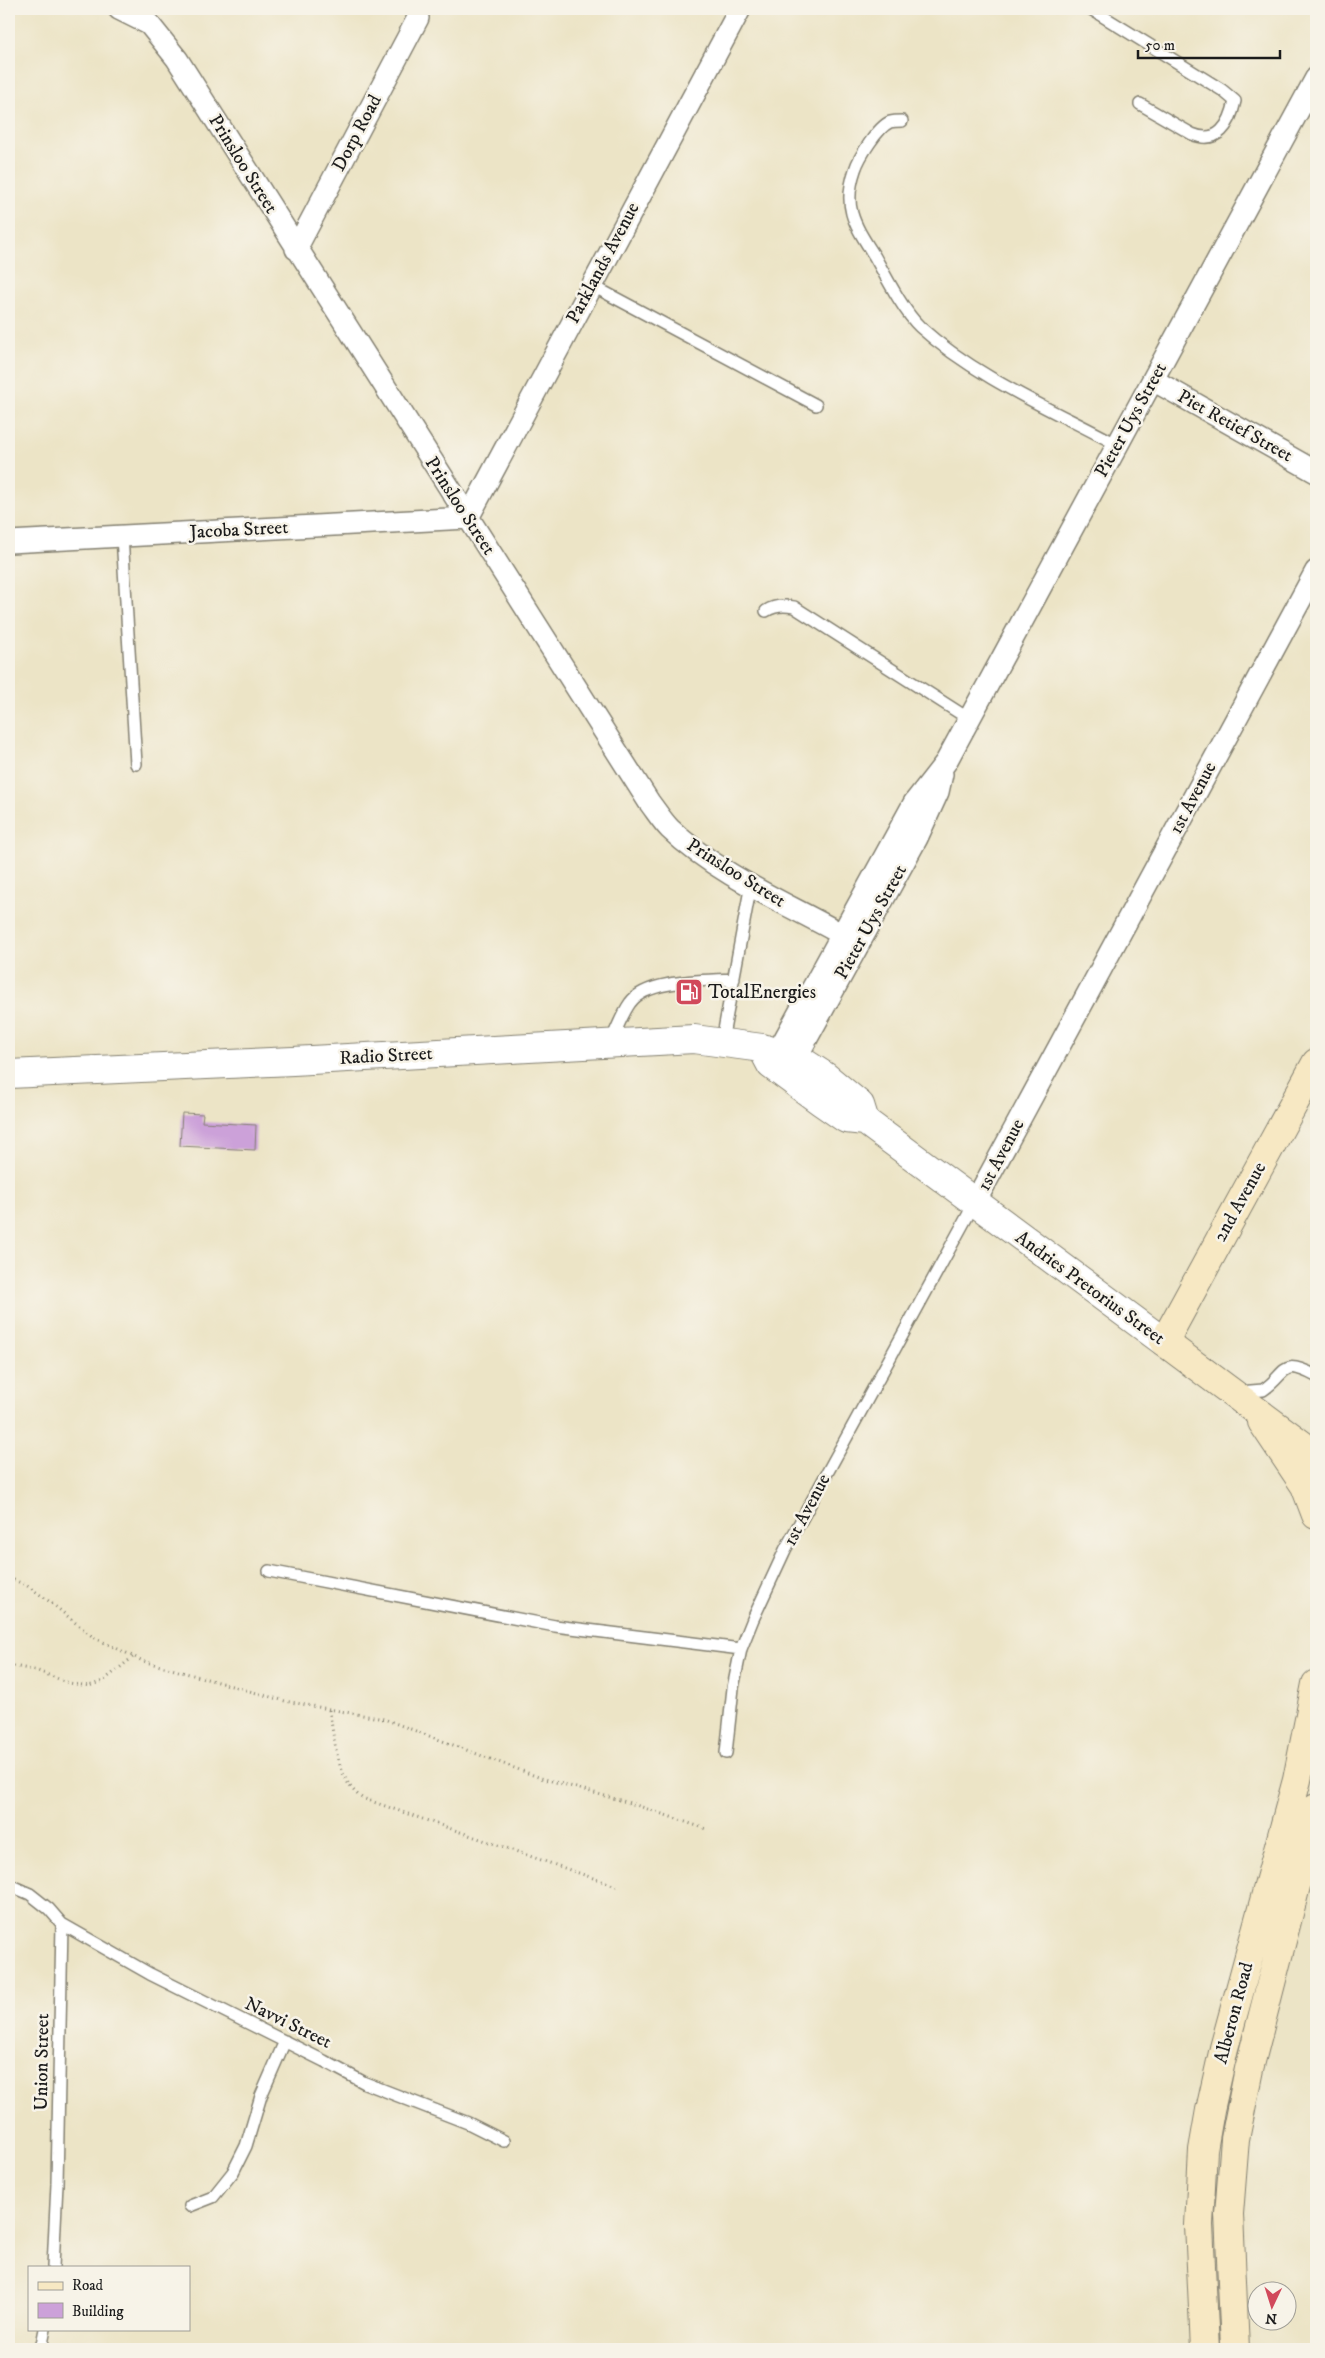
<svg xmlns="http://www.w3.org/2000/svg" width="1325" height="2358" font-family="'IM FELL DW Pica',serif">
  <rect width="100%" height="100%" fill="#f7f3e8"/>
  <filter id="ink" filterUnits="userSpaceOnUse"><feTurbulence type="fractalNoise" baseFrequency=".02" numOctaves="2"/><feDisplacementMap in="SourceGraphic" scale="10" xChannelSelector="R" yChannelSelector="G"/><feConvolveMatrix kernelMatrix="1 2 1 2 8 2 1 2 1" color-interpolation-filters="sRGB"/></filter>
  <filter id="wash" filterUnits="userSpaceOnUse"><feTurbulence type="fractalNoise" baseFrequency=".0096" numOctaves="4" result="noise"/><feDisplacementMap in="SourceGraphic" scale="20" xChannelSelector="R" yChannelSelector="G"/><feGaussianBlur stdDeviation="1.12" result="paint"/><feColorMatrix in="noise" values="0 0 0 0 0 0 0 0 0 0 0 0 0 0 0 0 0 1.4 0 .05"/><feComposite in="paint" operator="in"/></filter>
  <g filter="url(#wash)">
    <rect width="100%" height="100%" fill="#ece4c6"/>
    <g id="blocks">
      <path fill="#cca1d9" d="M182,1113l21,1 -1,8 54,3 -1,25 -75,-4z"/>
    </g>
  </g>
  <g filter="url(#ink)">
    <use href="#blocks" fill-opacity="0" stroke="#848071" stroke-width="1"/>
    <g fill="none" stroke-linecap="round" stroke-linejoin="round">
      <defs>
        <path id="service" d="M1091,9l131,81 13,11c-5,24 -17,44 -43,33l-52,-30
          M902,121c-4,0 -8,0 -12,1 -12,5 -31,35 -35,48 -13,38 0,55 20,87 11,20 29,55 45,70 55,50 133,83 198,118
          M591,285l225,120
          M122,536l14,228
          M766,611c9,-6 18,-6 28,-4l175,112
          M611,1041c6,-12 11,-27 19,-38 16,-24 77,-22 104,-24
          M722,1041l29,-157
          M1239,1392l24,-2c25,-16 16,-33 53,-14
          M269,1571l286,55 186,23
          M726,1753l7,-65 8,-39 12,-30 32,-69 189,-346
          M9,1885l21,9 19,15 13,15 88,50 174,87 41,22 103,40 36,18
          M190,2206l23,-9 20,-25 13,-26 15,-50 24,-55
          M53,2267l4,-83 5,-260
          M41,2349l4,-20"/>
        <path id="minor" d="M119,9l30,15 28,35 472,743c7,9 13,19 21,27 51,49 128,79 189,115
          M296,249l122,-231
          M1153,380l163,92
          M9,542l459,-24 272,-509
          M771,1064l143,-261 32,-41 370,-684
          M789,1071l128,-233 21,-46 4,-18
          M974,1204l342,-633"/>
        <path id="tertiary" d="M762,1048l9,17 49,36 26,18 19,2 299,221
          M9,1074l284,-13 401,-22 68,9 35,10 28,18 35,29 5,16"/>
        <path id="secondary" d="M1316,1063l-152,279 152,113
          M1262,1422l43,64 11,29
          M1205,2349l-6,-124 4,-75 7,-40 14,-62 73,-268 19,-96
          M1235,2349l-6,-135 6,-75 14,-70 67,-261"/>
      </defs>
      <use href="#service" stroke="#848071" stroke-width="14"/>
      <use href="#minor" stroke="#848071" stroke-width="24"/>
      <use href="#tertiary" stroke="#848071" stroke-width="30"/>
      <use href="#secondary" stroke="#848071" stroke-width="30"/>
      <path stroke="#848071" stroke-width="3" stroke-dasharray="1 4" stroke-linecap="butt" d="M9,1578l17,7 19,13 48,39 50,24 142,40 99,18 157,59 89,25 76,26
        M9,1665l29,6 31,12 20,3 14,-5 30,-24
        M329,1710c6,29 7,70 33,88l257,89"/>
      <use href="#service" stroke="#fff" stroke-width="11"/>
      <use href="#minor" stroke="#fff" stroke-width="21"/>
      <use href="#tertiary" stroke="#fff" stroke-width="28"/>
      <use href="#secondary" stroke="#f7e8c3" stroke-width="28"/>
    </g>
  </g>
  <defs>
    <symbol id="fuel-square" viewBox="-11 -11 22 22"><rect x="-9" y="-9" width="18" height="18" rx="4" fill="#d1495b" stroke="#f7f3e8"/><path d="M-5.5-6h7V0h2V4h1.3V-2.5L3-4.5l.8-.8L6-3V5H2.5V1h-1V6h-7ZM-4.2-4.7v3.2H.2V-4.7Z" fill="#fff"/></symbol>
  </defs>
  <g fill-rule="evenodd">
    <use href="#fuel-square" x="673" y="976" width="32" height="32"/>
  </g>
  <g text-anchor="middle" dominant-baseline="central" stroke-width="5" stroke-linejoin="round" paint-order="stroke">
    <g font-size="19" fill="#1c1c1c" stroke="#f7f3e8">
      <text transform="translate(357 133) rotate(-62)">Dorp Road</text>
      <text transform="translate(243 164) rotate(58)">Prinsloo Street</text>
      <text transform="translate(603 263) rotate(-62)">Parklands Avenue</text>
      <text transform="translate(1131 420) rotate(-61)">Pieter Uys Street</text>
      <text transform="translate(1235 426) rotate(29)">Piet Retief Street</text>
      <text transform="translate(460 506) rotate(57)">Prinsloo Street</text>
      <text transform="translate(239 530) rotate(-3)">Jacoba Street</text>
      <text transform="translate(1193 798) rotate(-62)">1st Avenue</text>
      <text transform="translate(736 873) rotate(32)">Prinsloo Street</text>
      <text transform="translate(871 922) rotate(-61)">Pieter Uys Street</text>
      <text transform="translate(386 1056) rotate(-3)">Radio Street</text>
      <text transform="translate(1001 1155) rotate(-62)">1st Avenue</text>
      <text transform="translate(1240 1202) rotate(-61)">2nd Avenue</text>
      <text transform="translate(1090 1288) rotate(36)">Andries Pretorius Street</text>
      <text transform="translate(807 1510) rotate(-62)">1st Avenue</text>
      <text transform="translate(1234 2013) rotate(-75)">Alberon Road</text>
      <text transform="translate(288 2023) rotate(26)">Navvi Street</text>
      <text transform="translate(42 2062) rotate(-89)">Union Street</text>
    </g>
    <g font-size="19" fill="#1c1c1c" stroke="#f7f3e8" text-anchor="start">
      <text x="708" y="992">TotalEnergies</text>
    </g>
  </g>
  <rect width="1325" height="2358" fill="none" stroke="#f7f3e8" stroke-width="30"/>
  <rect x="28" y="2266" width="162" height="65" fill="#f7f3e8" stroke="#9f9d96"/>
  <rect x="38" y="2282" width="25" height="8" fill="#f7e8c3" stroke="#9f9d96"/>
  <text x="72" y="2290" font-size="15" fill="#1c1c1c">Road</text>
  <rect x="38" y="2303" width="25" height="15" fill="#cca1d9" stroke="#9f9d96"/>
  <text x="72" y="2316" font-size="15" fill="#1c1c1c">Building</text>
  <g transform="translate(1272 2306) rotate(184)"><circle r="24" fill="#f7f3e8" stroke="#9f9d96"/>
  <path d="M0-4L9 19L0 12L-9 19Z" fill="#d1495b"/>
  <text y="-8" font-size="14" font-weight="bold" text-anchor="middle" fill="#1c1c1c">N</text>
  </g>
  <path d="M1138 50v8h142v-8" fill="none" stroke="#1c1c1c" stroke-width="2.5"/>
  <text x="1145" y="50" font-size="15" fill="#1c1c1c" stroke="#f7f3e8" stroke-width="4" paint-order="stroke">50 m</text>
</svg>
